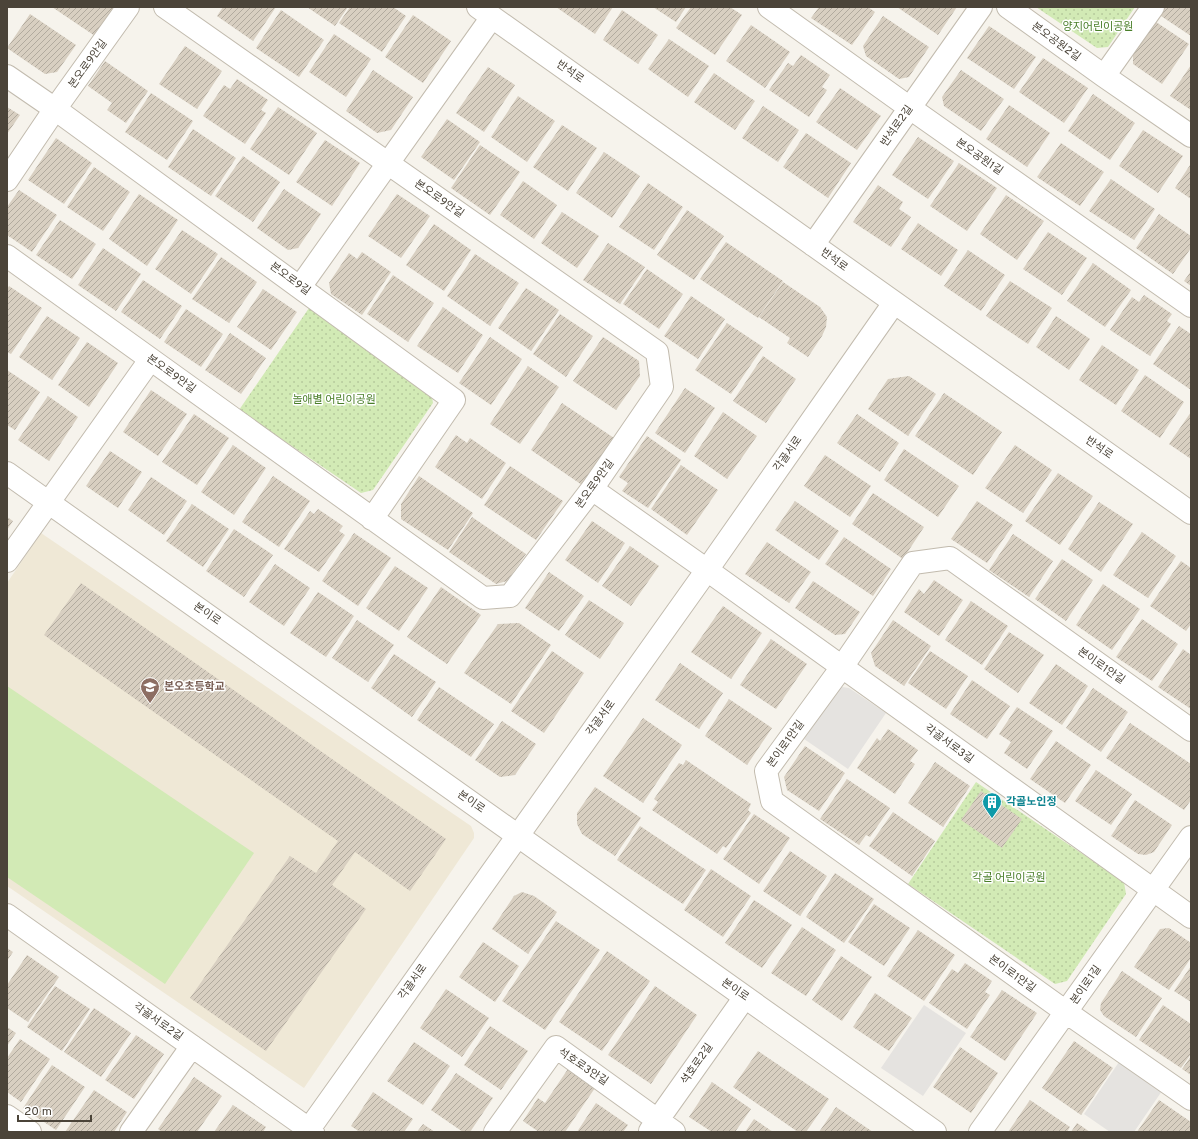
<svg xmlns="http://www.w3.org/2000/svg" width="1198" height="1139" font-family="Overpass,'Noto Sans KR',sans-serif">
  <defs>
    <pattern id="park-dots" width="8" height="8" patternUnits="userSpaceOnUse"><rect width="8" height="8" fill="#d2eab5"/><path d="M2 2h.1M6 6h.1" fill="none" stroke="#b6ca9c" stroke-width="1.8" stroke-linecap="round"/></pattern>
    <pattern id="building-hatch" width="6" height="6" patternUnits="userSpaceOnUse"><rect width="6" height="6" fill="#d8cfc1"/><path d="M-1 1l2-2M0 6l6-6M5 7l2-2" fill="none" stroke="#b1aa9e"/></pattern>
  </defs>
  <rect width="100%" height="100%" fill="#f6f3ec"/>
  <path fill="#efe8d6" d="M41,533l430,293 3,7v5l-170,250 -297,-202v-303z"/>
  <path fill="#d2eab5" d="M7,686l247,167 -89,131 -158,-107z"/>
  <path fill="url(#park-dots)" d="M1036,7h99l-27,40 -11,1z
    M309,308l122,83 2,12 -60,87 -12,3 -122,-83z
    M976,782l148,100 2,12 -59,87 -12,3 -147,-100z"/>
  <path fill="#e5e3e0" d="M842,687l7,1 37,25 -38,56 -44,-30 33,-49z
    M924,1005l42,28 -43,63 -42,-28z
    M1121,1059l43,29 -30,44h-24l-26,-18z"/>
  <path fill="url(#building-hatch)" d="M52,7h64l-21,29z
    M223,7h53l-23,34 -36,-25z
    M307,7h41l-13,19z
    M350,7h43l13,9 -24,36 -43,-29z
    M556,7h57l-18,27z
    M653,7h33l-10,15z
    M691,7h39l12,8 -27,40 -39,-27z
    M819,7h49l7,5 -23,33 -41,-27z
    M897,7h60l-19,28z
    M1163,7h28v29l-33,-22z
    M281,10l43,30 -25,37 -43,-29z
    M622,10l36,25 -20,29 -35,-24z
    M30,14l46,31 -19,27 -12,2 -38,-26z
    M413,15l38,26 -28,42 -38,-26z
    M883,16l46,31 -20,30 -10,2 -33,-23 -3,-10z
    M1153,20l36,24 -27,40 -29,-20v-15z
    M751,25l39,27 -25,36 -39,-27z
    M989,26l47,31 -22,32 -47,-31z
    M334,34l37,25 -25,38 -37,-25z
    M669,39l40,27 -21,31 -40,-28z
    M185,46l37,25 -25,38 -38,-25z
    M801,55l29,20 -8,12 5,3 -18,27 -40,-27 19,-27 5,3z
    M1043,58l45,30 -24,35 -45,-31z
    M105,61l43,30 -22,32 -19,-13 5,-7 -24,-17z
    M1191,65v45l-21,-14z
    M488,67l27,18 -31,47 -28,-19z
    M373,70l40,27 -22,33 -14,3 -31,-22z
    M961,70l43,29 -23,32 -37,-25 -2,-9z
    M714,73l41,28 -20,29 -41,-28z
    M237,79l31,21 -7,10 5,3 -21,31 -42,-28 21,-31 6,4z
    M840,88l41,28 -24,34 -41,-28z
    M151,93l42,28 -26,39 -42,-28z
    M1093,94l42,29 -25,37 -42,-29z
    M518,96l37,25 -28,41 -36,-25z
    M1009,105l41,28 -23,34 -41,-28z
    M763,106l36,24 -21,32 -36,-24z
    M7,107l13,8 -13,19z
    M278,107l39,26 -28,42 -39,-26z
    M447,119l33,23 -26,38 -33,-23z
    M562,125l35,23 -29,43 -35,-24z
    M193,129l43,29 -25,38 -43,-29z
    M1143,130l40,26 -25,37 -39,-27z
    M806,133l45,30 -23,35 -45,-31z
    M918,137l36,24 -26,38 -36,-24z
    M56,138l36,25 -28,41 -36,-24z
    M325,140l35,23 -28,43 -36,-24z
    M1061,143l43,29 -24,34 -43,-29z
    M480,145l40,27 -30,43 -39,-27z
    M604,152l36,24 -28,42 -36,-25z
    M243,156l37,26 -27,40 -38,-26z
    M959,163l38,25 -30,43 -37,-25z
    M1190,165l1,1v33l-16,-11z
    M94,167l36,25 -27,39 -36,-24z
    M1111,179l44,30 -21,31 -45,-29z
    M523,181l34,24 -23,34 -34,-24z
    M648,183l35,24 -29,43 -35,-23z
    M878,185l25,17 -4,7 12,8 -20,30 -38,-25z
    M284,189l37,25 -23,34 -10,2 -31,-22z
    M19,190l38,25 -25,37 -25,-17v-28z
    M139,194l39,26 -31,46 -38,-27z
    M397,194l33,22 -29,42 -33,-22z
    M1006,195l38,26 -27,39 -37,-26z
    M687,210l37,26 -30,44 -37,-25z
    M562,212l37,24 -22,32 -36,-25z
    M1159,214l32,22v12l-18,26 -37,-26z
    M60,220l36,24 -24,35 -36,-24z
    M918,223l40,27 -17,26 -40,-27z
    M434,224l37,26 -27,41 -38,-26z
    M182,230l36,24 -27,40 -36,-25z
    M1048,232l39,26 -25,37 -39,-26z
    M726,242l57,39 -25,37 -58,-39z
    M608,243l37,24 -25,37 -37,-24z
    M103,248l38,26 -25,37 -38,-26z
    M968,250l37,25 -24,36 -37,-25z
    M362,252l29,20 -29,43 -31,-21 -2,-11 20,-30 8,6z
    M475,254l44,29 -29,43 -43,-30z
    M221,257l36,25 -28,41 -37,-24z
    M1093,263l38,27 -26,37 -38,-26z
    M647,269l36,25 -24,35 -36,-25z
    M1191,271v15l-7,-5z
    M393,275l41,28 -26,39 -41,-28z
    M143,280l39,26 -22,33 -39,-27z
    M1010,281l42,27 -24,36 -42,-28z
    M783,282l37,25 7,10 -1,10 -4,9 -14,21 -21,-14 3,-5 -31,-21z
    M9,286l33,22 -31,46 -4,-2v-63z
    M526,288l33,22 -28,41 -33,-23z
    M263,289l34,23 -26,38 -34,-23z
    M1144,295l28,19 -5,7 4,3 -21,32 -40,-26 22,-33 7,5z
    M691,296l34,23 -27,40 -34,-23z
    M443,307l40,28 -25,38 -41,-27z
    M186,309l37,25 -22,33 -37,-25z
    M560,314l33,22 -27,41 -33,-23z
    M47,316l33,22 -28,42 -33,-23z
    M1056,316l34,23 -21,31 -33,-23z
    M727,323l36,24 -32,47 -36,-24z
    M1179,326l12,8v56l-38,-26z
    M230,333l36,25 -25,36 -36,-24z
    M490,337l32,22 -31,46 -32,-22z
    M603,337l36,24 1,15 -24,34 -43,-29z
    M87,342l31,21 -29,44 -31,-22z
    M1102,345l37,25 -23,35 -37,-25z
    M763,356l33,23 -30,44 -33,-22z
    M528,366l31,21 -39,57 -30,-20z
    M7,370l33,22 -25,38 -8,-5z
    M1145,375l39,27 -24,36 -39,-27z
    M909,376l27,18 -28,42 -40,-27 20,-30z
    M685,388l30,20 -30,45 -30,-20z
    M151,390l36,24 -29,42 -35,-24z
    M944,393l58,39 -29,43 -58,-39z
    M48,396l30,21 -29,44 -31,-21z
    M562,403l52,35 -32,47 -51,-35z
    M723,412l34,24 -30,43 -33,-23z
    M1191,412v47l-22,-15z
    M194,414l35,24 -32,47 -35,-23z
    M857,414l42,29 -19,29 -43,-29z
    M456,435l11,8 3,-5 36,25 -24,36 -47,-32z
    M647,436l34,24 -33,48 -26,-17 6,-8 -9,-6z
    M233,445l33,23 -32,47 -33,-23z
    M1015,445l37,25 -29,43 -38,-25z
    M904,449l55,37 -21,31 -54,-37z
    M110,451l32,21 -24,36 -32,-22z
    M825,455l46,31 -21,31 -46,-31z
    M681,465l37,25 -31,45 -36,-26z
    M510,466l53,35 -27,39 -52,-35z
    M1058,473l35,23 -33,49 -35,-24z
    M273,476l37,25 -31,46 -37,-25z
    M419,476l54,37 -25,37 -47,-31v-15z
    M151,477l36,24 -23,34 -36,-25z
    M873,493l51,34 -21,32 -51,-35z
    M795,501l44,30 -20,29 -44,-30z
    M977,501l36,24 -26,38 -36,-24z
    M1099,502l34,22 -32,48 -33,-23z
    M192,504l37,25 -26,38 -37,-26z
    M318,509l25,17 -4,5 6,4 -26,37 -35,-23 26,-38 4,3z
    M7,517l6,4 -6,9z
    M472,517l54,37 -19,27 -11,3 -47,-32z
    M592,521l33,22 -27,40 -33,-23z
    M234,529l39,26 -29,42 -38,-26z
    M1142,532l34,24 -28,42 -35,-23z
    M354,533l37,25 -33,48 -36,-25z
    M1013,534l40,27 -24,36 -40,-27z
    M844,537l47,32 -18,27 -48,-32z
    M767,542l44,30 -22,31 -44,-29z
    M630,546l29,20 -28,40 -29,-20z
    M1062,559l31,21 -27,41 -31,-22z
    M1181,561l10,7v56l-5,7 -36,-25z
    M275,564l35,24 -26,38 -35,-24z
    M395,566l33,22 -29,43 -33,-23z
    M549,572l35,24 -25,35 -34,-23z
    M934,580l29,20 -24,36 -35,-24 15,-23 5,5z
    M813,581l47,31 -15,22 -10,1 -40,-27z
    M81,583l365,256 -36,52 -55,-39 -23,33 34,24 -100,142 -76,-53 100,-142 26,17 22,-32 -294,-206z
    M1103,584l37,25 -28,41 -36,-25z
    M441,587l40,28 -34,49 -40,-27z
    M318,592l36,24 -28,41 -36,-24z
    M589,600l35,23 -24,36 -35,-24z
    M971,601l37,25 -26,39 -37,-25z
    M723,606l39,27 -31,46 -40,-27z
    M1142,619l36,25 -26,37 -36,-24z
    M357,620l37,25 -26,37 -36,-24z
    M893,620l38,26 -27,40 -29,-20 -4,-13z
    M519,623l32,22 -40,59 -47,-31 34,-49z
    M1009,632l35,23 -26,38 -34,-24z
    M771,639l36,25 -31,45 -36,-24z
    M1183,649l8,6v54l-33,-22z
    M552,651l32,22 -40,60 -33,-22z
    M930,651l38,25 -22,33 -38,-26z
    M394,654l42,28 -24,35 -41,-29z
    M680,663l43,30 -24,36 -44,-29z
    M1056,664l32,22 -26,39 -33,-22z
    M972,680l38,26 -23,33 -37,-25z
    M439,687l55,37 -23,33 -54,-37z
    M1093,688l35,24 -27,40 -35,-24z
    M729,699l43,29 -25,37 -42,-29z
    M1017,707l36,24 -26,38 -23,-16 7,-11 -12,-8z
    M643,718l39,27 -39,58 -40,-27z
    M502,721l34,23 -21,31 -15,2 -25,-17z
    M1130,723l61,41v36l-7,10 -78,-52z
    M888,729l30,21 -8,11 5,3 -20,30 -38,-26 20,-30 3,3z
    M1056,741l35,24 -26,38 -35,-24z
    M805,746l40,27 -26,38 -32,-21 -3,-13z
    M686,760l65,44 -3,6 3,3 -25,35 -3,-2 -6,8 -65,-44 6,-8 -4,-3 25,-36 4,2z
    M935,762l35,24 -27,41 -35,-24z
    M1096,770l36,24 -21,31 -36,-24z
    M847,779l43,29 -20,29 -4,-2 -7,10 -39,-26z
    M595,787l46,31 -26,38 -33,-22 -5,-10v-11z
    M981,791l41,28 -20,29 -41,-28z
    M1135,800l37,25 -18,27 -8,3 -8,-1 -27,-18z
    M893,812l42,29 -23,35 -43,-30z
    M754,814l36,24 -31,46 -36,-25z
    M640,826l66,44 -23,34 -66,-44z
    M790,851l37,25 -27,40 -37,-25z
    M711,869l40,27 -28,41 -39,-27z
    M835,873l39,26 -30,44 -38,-26z
    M522,892l12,4 23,16 -29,42 -36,-25 22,-33z
    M754,900l38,25 -30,43 -37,-25z
    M874,904l36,24 -26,38 -36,-24z
    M556,921l44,29 -55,80 -43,-29z
    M802,927l34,23 -30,46 -35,-23z
    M1169,928l22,15v15l-22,32 -35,-23 26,-38z
    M918,930l37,25 -31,46 -37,-25z
    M483,942l36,24 -24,36 -36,-25z
    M7,948l6,4 -6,9z
    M607,951l43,30 -48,70 -43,-29z
    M27,955l32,22 -31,45 -21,-14v-23z
    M841,956l31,21 -30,44 -30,-21z
    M965,963l27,18 -7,11 5,3 -23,34 -38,-26 23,-34 6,4z
    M1191,966v36l-17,-11z
    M1122,971l40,27 -26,39 -32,-21 -4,-6 1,-7z
    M55,986l35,23 -28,42 -35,-24z
    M655,986l42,29 -46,69 -43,-29z
    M446,989l43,29 -27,39 -42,-29z
    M1002,990l35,23 -32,48 -35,-24z
    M875,993l37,25 -23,33 -36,-24z
    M1163,1005l28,19v30l-10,14 -42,-28z
    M94,1008l37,25 -30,44 -37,-25z
    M490,1026l38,25 -27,39 -37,-25z
    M7,1027l9,6 -9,13z
    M136,1035l28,19 -30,45 -29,-19z
    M20,1039l30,20 -29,43 -14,-10v-34z
    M1074,1041l39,27 -32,47 -39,-27z
    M414,1042l36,24 -27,39 -36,-24z
    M960,1047l38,26 -27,40 -38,-26z
    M758,1051l71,48 -23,33h-8l-65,-45z
    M1191,1056v19l-9,-6z
    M52,1065l33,22 -29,43 -33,-22z
    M568,1069l27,19 -30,44h-26l-16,-11 15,-23 7,5z
    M456,1073l37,25 -23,34h-7l-32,-22z
    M194,1077l28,19 -25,36h-35l-4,-3z
    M712,1082l39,27 -16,23h-23l-23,-15z
    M94,1090l33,22 -13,20h-49z
    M373,1092l40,27 -9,13h-44l-9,-6z
    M1030,1100l40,27 -3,5h-59z
    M1159,1100l32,22v10h-54z
    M596,1103l32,22 -5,7h-46z
    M233,1105l33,22 -3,5h-49z
    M836,1107l37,25h-54z
    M754,1119l19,13h-28z
    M1077,1123l13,9h-19z
    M423,1124l12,8h-18z"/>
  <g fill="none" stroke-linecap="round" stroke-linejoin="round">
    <defs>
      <path id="minor" d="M478,7l713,506
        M769,7l141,101 281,198
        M1008,7l96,69 87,60
        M7,76l48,33 399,291 -82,119
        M1104,76l49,-69
        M7,180l48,-71 73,-102
        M813,245l168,-238
        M7,256l476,342 27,-2 82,-107 70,-102 -5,-35 -492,-345
        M300,287l192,-270
        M7,473l928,659
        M592,489l115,81 484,347
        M7,561l143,-201
        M1191,730l-241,-172 -37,5 -71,104 -76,104 6,30 294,211 125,87
        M7,915l306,217
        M7,1116l23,16
        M650,1131l95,-134
        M131,1132l61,-86
        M307,1132l400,-562 187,-267
        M495,1132l61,-85 118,85
        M980,1132l211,-295"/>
    </defs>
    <use href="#minor" stroke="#c2bbae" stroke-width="24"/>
    <use href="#minor" stroke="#fff" stroke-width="22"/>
  </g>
  <defs>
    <symbol id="school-pin" viewBox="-11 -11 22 30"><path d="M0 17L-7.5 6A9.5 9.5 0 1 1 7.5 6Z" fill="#8d6e63" stroke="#fff"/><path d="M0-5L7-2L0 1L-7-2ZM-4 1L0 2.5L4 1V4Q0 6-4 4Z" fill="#fff"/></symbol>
    <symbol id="building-pin" viewBox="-11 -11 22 30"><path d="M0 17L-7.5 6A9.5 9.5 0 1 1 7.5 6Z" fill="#0f9aa8" stroke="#fff"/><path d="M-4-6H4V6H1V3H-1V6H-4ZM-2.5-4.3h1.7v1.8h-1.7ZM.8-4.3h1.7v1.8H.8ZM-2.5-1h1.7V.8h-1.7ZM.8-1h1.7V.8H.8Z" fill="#fff"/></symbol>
  </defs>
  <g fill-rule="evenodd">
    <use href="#school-pin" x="139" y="676" width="22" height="30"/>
    <use href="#building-pin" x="981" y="791" width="22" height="30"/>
  </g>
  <g text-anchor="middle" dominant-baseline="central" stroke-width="3" stroke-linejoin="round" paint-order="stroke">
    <g font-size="11" fill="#4a7f2a" stroke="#fff">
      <text x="1098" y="27">양지어린이공원</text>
      <text x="334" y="400">놀애별 어린이공원</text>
      <text x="1009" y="878">각골 어린이공원</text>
    </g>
    <g font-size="11" fill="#4b4439" stroke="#fff">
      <text transform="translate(1056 42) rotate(36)">본오공원2길</text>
      <text transform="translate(88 64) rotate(-54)">본오로9안길</text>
      <text transform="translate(570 72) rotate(35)">반석로</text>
      <text transform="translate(897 126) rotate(-55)">반석로2길</text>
      <text transform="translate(979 157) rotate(35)">본오공원1길</text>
      <text transform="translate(439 199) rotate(35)">본오로9안길</text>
      <text transform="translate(834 260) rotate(36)">반석로</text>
      <text transform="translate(290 279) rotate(36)">본오로9길</text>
      <text transform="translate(171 374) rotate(36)">본오로9안길</text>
      <text transform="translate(1099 448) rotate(35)">반석로</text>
      <text transform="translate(788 454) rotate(-55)">각골서로</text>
      <text transform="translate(595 484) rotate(-54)">본오로9안길</text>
      <text transform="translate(207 614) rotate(35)">본이로</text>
      <text transform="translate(1101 666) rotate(35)">본이로1안길</text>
      <text transform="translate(601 718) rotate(-54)">각골서로</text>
      <text transform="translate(786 744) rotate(-54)">본이로1안길</text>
      <text transform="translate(949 744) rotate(36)">각골서로3길</text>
      <text transform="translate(471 802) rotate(35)">본이로</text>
      <text transform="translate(1012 974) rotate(36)">본이로1안길</text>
      <text transform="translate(413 982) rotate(-55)">각골서로</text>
      <text transform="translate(1086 985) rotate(-55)">본이로1길</text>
      <text transform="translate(735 990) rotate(35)">본이로</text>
      <text transform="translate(158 1022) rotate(35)">각골서로2길</text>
      <text transform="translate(697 1064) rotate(-55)">석호로2길</text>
      <text transform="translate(583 1067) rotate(34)">석호로3안길</text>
    </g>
    <g font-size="11" font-weight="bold" fill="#785e54" stroke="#fff" text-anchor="start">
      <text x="164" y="687">본오초등학교</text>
    </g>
    <g font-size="11" font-weight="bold" fill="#0d838f" stroke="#fff" text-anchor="start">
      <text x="1006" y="802">각골노인정</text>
    </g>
  </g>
  <rect width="1198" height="1139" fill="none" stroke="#4b4439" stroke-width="16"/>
  <path d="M18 1115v6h73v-6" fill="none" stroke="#4b4439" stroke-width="2"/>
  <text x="24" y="1115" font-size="12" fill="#4b4439" stroke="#ffffff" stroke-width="3" paint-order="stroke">20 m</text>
</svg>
